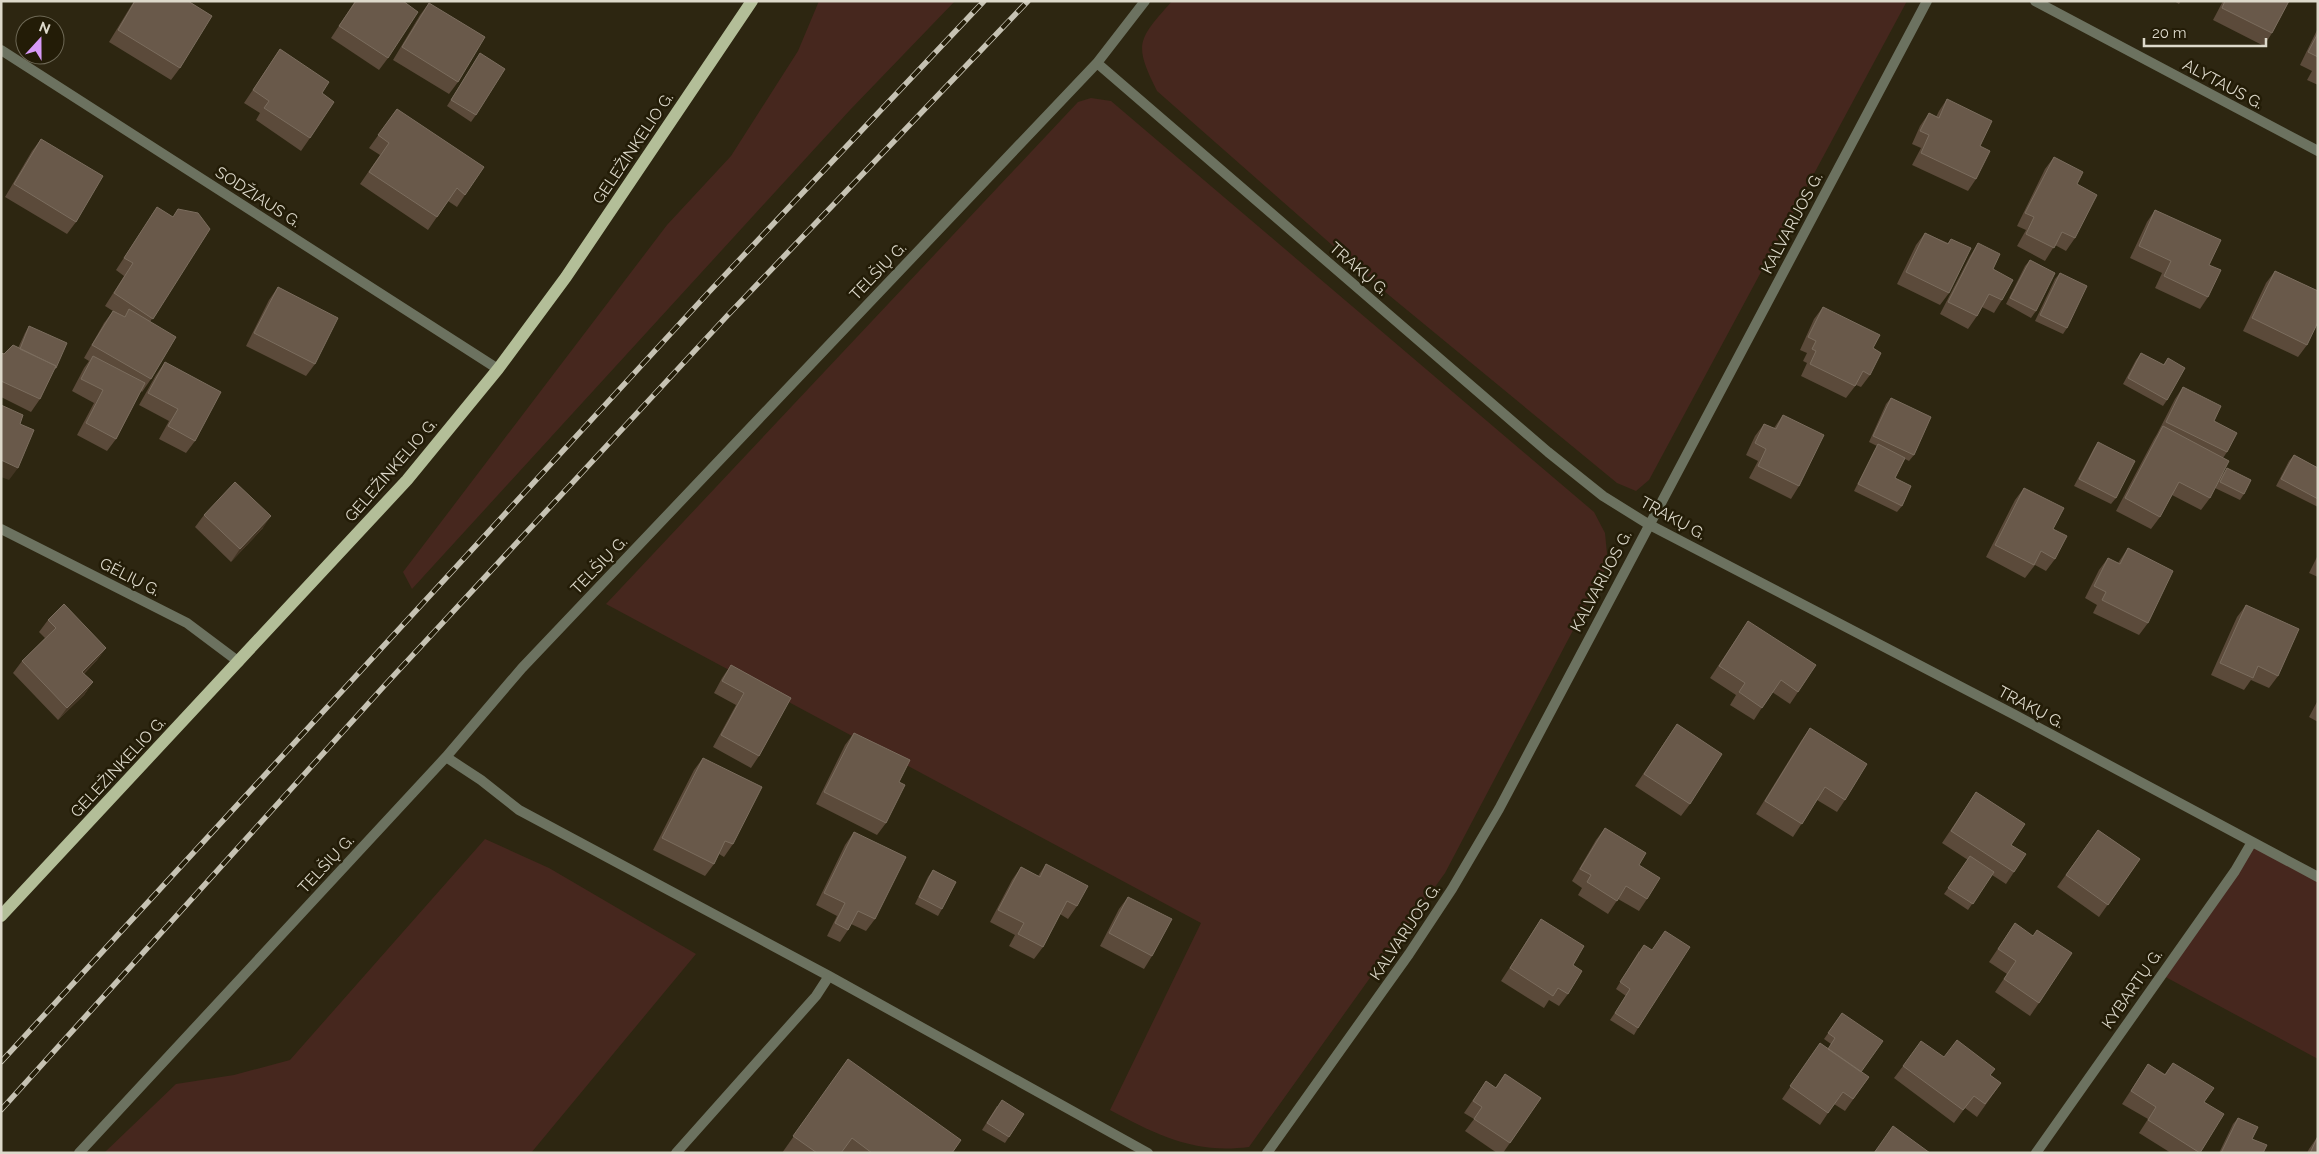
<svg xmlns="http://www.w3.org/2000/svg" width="2319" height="1154" font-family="Raleway,sans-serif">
  <rect width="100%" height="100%" fill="#2d2611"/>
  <path fill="#46271e" d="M819,1h136l-105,109 -438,479 -9,-17 264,-347 64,-69 67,-105z
    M1172,1h735l-258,479 -13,11 -19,-8 -227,-187 -233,-205c-24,-48 -19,-51 15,-90z
    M1091,98l20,3 483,411 11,21 3,31 -163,309 -196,274c-55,7 -92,-12 -139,-37l91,-187 -595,-319 472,-502z
    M485,839l64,29 147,86 -165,199h-427l72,-69 58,-9 56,-15z
    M2252,842l66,34v183l-158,-85z"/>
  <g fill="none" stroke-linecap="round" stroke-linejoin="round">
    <path stroke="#6c7260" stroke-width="10" d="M2035,1l283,150
      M1,50l497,319
      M1097,63l451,389 55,44 45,28 367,191 303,162
      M1,529l186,94 52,39
      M446,757l35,23 38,30 310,166 319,177
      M79,1153l367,-396 76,-89 575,-605 48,-62
      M676,1153l140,-157 13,-20
      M1267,1153l142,-199 43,-65 47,-80 428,-808
      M2036,1153l199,-282 17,-29"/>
    <path stroke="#b3be98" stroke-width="12" d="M1,916l406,-436 91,-111 68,-92 186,-276"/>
    <defs>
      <path id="rail" d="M1,1062l707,-769 276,-292
        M1,1110l384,-425 342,-369 301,-315"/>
    </defs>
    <use href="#rail" stroke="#c6c2b3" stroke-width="5.5"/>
    <use href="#rail" stroke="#231c07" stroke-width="4" stroke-dasharray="11" stroke-linecap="butt"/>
  </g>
  <path fill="#5b4a3a" d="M134,1h54l-8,67 -9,12 -62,-38z
    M355,1l33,57 -9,12 -48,-32z
    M2174,1h7l-2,3z
    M2223,1h66l-17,32 -8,13 -51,-26z
    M429,3l29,79 -9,12 -56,-34 27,-45z
    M2318,28v57l-11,-5 5,-9 -12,-6z
    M280,49l42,44 -12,45 -9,13 -45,-31 4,-7 -16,-10z
    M480,53l-4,62 -5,7 -24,-16z
    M1947,99l33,47 -4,33 -8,12 -56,-26 9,-17 -9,-4 8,-18 9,-13 7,4 3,-6z
    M397,109l68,86 -8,12 -9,-6 -20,29 -68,-46 20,-29 -11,-7z
    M41,139l35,83 -9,12 -62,-37 27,-46z
    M2054,157l23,27 -2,54 -9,13 -11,-6 -10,16 -28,-15 9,-16 -9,-4 28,-57z
    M157,207l15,10 38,12 -60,93 1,57 -9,13 -1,-1 -25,48 -9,12 -30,-16 17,-32 -22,-12 12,-23 5,-7 -5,-3 20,-35 9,-12 -8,-5 19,-30 -8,-6z
    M2155,210l54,55 -1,32 -8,12 -45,-21 7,-15 -32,-15 17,-36z
    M1925,233l23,10 3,-4 -2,54 -9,12 -43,-21 19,-39z
    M1978,243l15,26 9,31 -8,13 -12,-6 -5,9 -9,13 -28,-15 30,-58z
    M2030,260l6,51 -5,7 -25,-14 19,-38z
    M2275,271l32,74 -9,12 -55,-26 23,-48z
    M2060,273l7,55 -4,6 -28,-13 20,-42z
    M278,287l37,77 -9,12 -60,-30 23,-46z
    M1823,307l50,41 -3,27 -9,12 -5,-2 -10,13 -45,-22 6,-13 -4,-2 4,-8 -7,-3 14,-31z
    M29,326l22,49 -11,24 -9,13 -30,-15v-44l3,1 14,-6 7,-15z
    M2141,353l22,12 5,-7 -1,42 -4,6 -40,-22 13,-24z
    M165,362l30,79 -9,12 -27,-14 10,-18 -30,-16 17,-30z
    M2183,387l31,34 13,31 -4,6 -13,40 -9,12 -29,-15 -12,22 -9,12 -35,-18 38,-72 3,-5 18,-35z
    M1891,398l23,57 -5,6 -4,-2 -10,19 7,28 -5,6 -43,-21 20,-40 3,-5 -8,-4 17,-38z
    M1783,415l16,71 -8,13 -42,-21 9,-17 -12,-6 9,-19 9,-12 10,4z
    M2098,442l18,56 -5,6 -37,-18 20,-38z
    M2294,455l24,13v39l-42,-21 13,-25z
    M2227,468l17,26 -4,6 -25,-12 7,-13z
    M2024,488l29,41 2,30 -9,12 -11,-6 -10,13 -39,-21 29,-57z
    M204,515l59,13 -32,34 -36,-35z
    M2128,548l20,75 -9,12 -46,-22 4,-8 -12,-7 14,-28 9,-12 10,5z
    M2318,555v22l-9,-4z
    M2246,605l32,71 -9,12 -18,-8 -7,10 -33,-15 26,-58z
    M48,620l58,28 -9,12 -13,14 9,8 -9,13 -26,25 -45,-47 9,-12 23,-23 -6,-6z
    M1748,621l50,71 -8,12 -18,-12 -18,28 -24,-15 6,-10 -26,-17z
    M731,665l60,33 -32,58 -8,12 -38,-21 23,-42 -22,-12 8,-15z
    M2318,700v22l-9,-5z
    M1677,724l13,80 -9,12 -46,-30z
    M1810,728l35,72 -8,12 -20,-12 -24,37 -37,-23 45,-73z
    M854,733l45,49 -13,41 -9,12 -61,-31 29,-59z
    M703,758l30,86 -9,13 -5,-3 -5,10 -9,12 -52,-26 41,-80z
    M1976,792l35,53 3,27 -8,12 -14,-9 -24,35 -24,-16 24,-34 -26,-17z
    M1605,828l34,37 8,34 -8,12 -21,-12 -10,15 -30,-19 4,-7 -10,-7 24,-41z
    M2098,830l42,29 -41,58 -42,-30z
    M854,832l21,87 -9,12 -15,-7 -3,6 -8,12 -13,-6 10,-20 -21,-11 29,-60z
    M1046,864l31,42 -9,13 -8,-5 -17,33 -9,12 -25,-13 6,-11 -25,-13 22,-42 9,-13 17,9z
    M933,870l9,39 -4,7 -23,-12 13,-27z
    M1128,897l24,59 -8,13 -44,-23 19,-37z
    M1541,919l32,46 -5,29 -9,12 -10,-6 -5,8 -43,-27z
    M2015,923l24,80 -9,13 -35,-24 12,-18 -18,-12z
    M1639,951l-1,77 -4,7 -24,-15 16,-24 -10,-7z
    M1842,1013l19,59 8,5 -24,34 -11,-7 -14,21 -38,-26 38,-56 8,6 3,-5 -7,-5z
    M1944,1057l46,18 11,8 -24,34 -12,-9 -11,15 -60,-45 9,-12z
    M848,1059l104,94h-170z
    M2173,1063l31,39 -4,51h-29l-32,-20 9,-14 -26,-15 26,-40 17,10z
    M1505,1074l36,24 -38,55h-6l-32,-22 9,-12 -10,-6 22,-32 9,7z
    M997,1106l27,8 -19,29 -23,-13z
    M2238,1118l14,21 11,14h-44l14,-29z
    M2318,1136v17h-11l2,-4z"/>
  <path fill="#433523" d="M1,460l17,8 -9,12 -8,-3z
    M271,516l-8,12 -32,34 9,-13z
    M106,648l-9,12 -24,24 9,-12z
    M93,682l-9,13 -26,25 9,-12z"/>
  <path fill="#69594a" stroke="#7b6d5e" d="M135,1h53l24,15 -32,52 -62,-38z
    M356,1h47l15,11 -30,46 -49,-32z
    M2225,1h64l-17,32 -50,-25z
    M429,3l56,34 -27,45 -56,-35z
    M2318,33v24l-10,-5z
    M280,49l49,33 -7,11 12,9 -24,36 -46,-30 5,-7 -16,-11z
    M480,53l25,16 -29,46 -25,-15z
    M1947,99l45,22 -12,25 10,5 -14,28 -55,-26 8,-18 -9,-4 9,-18 10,5z
    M397,109l87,58 -19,28 -8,-7 -20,29 -68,-45 20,-29 -11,-8z
    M41,139l62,37 -27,46 -62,-38z
    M2054,157l29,15 -6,12 20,11 -22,43 -13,-6 -8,16 -28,-14 8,-17 -9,-4z
    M157,207l16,10 5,-8 20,4 12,16 -57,90 -39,-26 19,-30 -9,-5z
    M2155,210l66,30 -12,25 12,5 -13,27 -44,-21 7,-15 -32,-15z
    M1925,233l23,11 3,-5 20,9 -22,45 -43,-21z
    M1978,243l22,11 -7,15 20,11 -11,20 -13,-6 -12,22 -29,-14z
    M2030,260l25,13 -19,38 -26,-13z
    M2275,271l43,20v31l-11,23 -55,-27z
    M2060,273l27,13 -20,42 -27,-13z
    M278,287l60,31 -23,46 -61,-31z
    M1823,307l57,28 -7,13 8,5 -11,22 -7,-4 -8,15 -45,-22 6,-13 -4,-2 4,-8 -8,-4z
    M129,309l47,28 -25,42 -59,-34 21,-34 12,6z
    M29,326l38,17 -11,25h-1l1,-2 -36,-17z
    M13,345l43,21 -16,33 -39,-18v-28l3,1z
    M2141,353l23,12 4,-7 17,10 -18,32 -39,-22z
    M93,356l52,27 -29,56 -30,-16 17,-33 -22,-11z
    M165,362l56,30 -26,49 -27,-15 10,-17 -30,-16z
    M2183,387l38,19 -7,15 23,12 -10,19 -61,-30z
    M1891,398l40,19 -17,38 -41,-19z
    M1,405l22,10 -3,9 14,6 -16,38 -17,-8z
    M1783,415l41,20 -25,51 -41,-20 8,-17 -11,-6 9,-19 12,5z
    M2163,426l66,35 -19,37 -31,-16 -19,35 -35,-19z
    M2098,442l37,19 -19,37 -37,-19z
    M1878,444l27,14 -10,20 16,8 -9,20 -44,-22z
    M2294,455l24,13v31l-37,-20z
    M2227,468l24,12 -7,14 -24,-12z
    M235,482l36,34 -31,33 -36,-34z
    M2024,488l40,20 -11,21 14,7 -12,23 -14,-8 -7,14 -39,-20z
    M2128,548l45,23 -25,52 -46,-23 4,-8 -12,-6 14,-28 12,6z
    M64,604l42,44 -24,24 11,10 -26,26 -45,-47 34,-33 -8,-8z
    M2246,605l53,24 -21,47 -20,-10 -5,12 -33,-15z
    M1748,621l68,44 -18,27 -17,-12 -19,28 -23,-16 6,-9 -26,-17z
    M731,665l60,33 -32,58 -38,-21 23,-42 -22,-12z
    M1677,724l45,30 -32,50 -46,-30z
    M1810,728l57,36 -22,36 -20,-13 -23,37 -37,-23z
    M854,733l56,27 -11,22 6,3 -19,38 -62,-31z
    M703,758l59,29 -29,57 -8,-3 -11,23 -52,-26z
    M1976,792l49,32 -14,21 15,9 -12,18 -63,-41z
    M1605,828l41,25 -7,12 21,13 -13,21 -21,-13 -9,15 -30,-19 4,-7 -11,-6z
    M2098,830l42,29 -32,46 -42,-30z
    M854,832l52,25 -31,62 -17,-8 -10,19 -13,-7 10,-20 -21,-10z
    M1970,856l24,16 -21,32 -25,-16z
    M1046,864l42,22 -11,20 -10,-5 -24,46 -25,-13 6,-11 -26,-13 23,-43 19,10z
    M933,870l23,12 -14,27 -23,-12z
    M1128,897l44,22 -20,37 -43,-23z
    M1541,919l43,27 -11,19 9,6 -14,23 -10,-6 -5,8 -43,-28z
    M2015,923l18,13 4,-6 35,23 -33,50 -35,-24 12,-18 -18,-12z
    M1665,931l25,16 -52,81 -23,-15 15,-24 -10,-7 24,-37 8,5z
    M1842,1013l41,28 -22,31 -33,-23 7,-11 -7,-5z
    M1957,1040l38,29 -5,6 11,8 -16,21 -11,-8 -11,14 -60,-44 18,-25 23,16z
    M1820,1043l49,34 -16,22 -10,-7 -15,21 -38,-27z
    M848,1059l113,81 -9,13h-80l-20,-15 -11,15h-24l-24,-17z
    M2173,1063l41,25 -10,14 20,12 -24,39 -52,-33 8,-13 -25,-16 17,-27 17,11z
    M1505,1074l36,24 -31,45 -36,-24 8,-12 -9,-6 13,-20 10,7z
    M1002,1100l22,14 -15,23 -22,-14z
    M2238,1118l20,9 -6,12 15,6 -4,8h-42z
    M1893,1126l37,27h-56z
    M2318,1136v17h-8z"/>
  <g text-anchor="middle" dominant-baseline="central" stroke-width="5" stroke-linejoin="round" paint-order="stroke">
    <g font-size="16" fill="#ddd9cb" stroke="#231c07">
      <text transform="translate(2223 84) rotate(28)">ALYTAUS G.</text>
      <text transform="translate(633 148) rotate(-56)">GELEŽINKELIO G.</text>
      <text transform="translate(258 197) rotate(33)">SODŽIAUS G.</text>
      <text transform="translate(1792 223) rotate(-62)">KALVARIJOS G.</text>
      <text transform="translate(1359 269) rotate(41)">TRAKŲ G.</text>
      <text transform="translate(878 271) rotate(-46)">TELŠIŲ G.</text>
      <text transform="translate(391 470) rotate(-49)">GELEŽINKELIO G.</text>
      <text transform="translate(1673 518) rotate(29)">TRAKŲ G.</text>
      <text transform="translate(599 565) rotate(-46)">TELŠIŲ G.</text>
      <text transform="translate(130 577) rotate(27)">GĖLIŲ G.</text>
      <text transform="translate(1601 581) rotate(-62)">KALVARIJOS G.</text>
      <text transform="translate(2031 707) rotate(28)">TRAKŲ G.</text>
      <text transform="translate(118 767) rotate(-47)">GELEŽINKELIO G.</text>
      <text transform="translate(326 864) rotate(-47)">TELŠIŲ G.</text>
      <text transform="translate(1405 932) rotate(-56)">KALVARIJOS G.</text>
      <text transform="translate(2132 989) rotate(-55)">KYBARTŲ G.</text>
    </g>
  </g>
  <rect width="2319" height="1154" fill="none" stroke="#ddd9cb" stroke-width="5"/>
  <g transform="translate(40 40) rotate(21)"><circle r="24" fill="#231c07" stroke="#6d6855"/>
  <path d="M0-4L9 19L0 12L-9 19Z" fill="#d89af8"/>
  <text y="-8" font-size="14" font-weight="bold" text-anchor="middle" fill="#ddd9cb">N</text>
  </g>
  <path d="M2144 38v8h122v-8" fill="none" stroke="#ddd9cb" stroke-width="2.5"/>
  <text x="2152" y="38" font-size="15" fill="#ddd9cb" stroke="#231c07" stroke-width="4" paint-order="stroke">20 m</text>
</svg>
